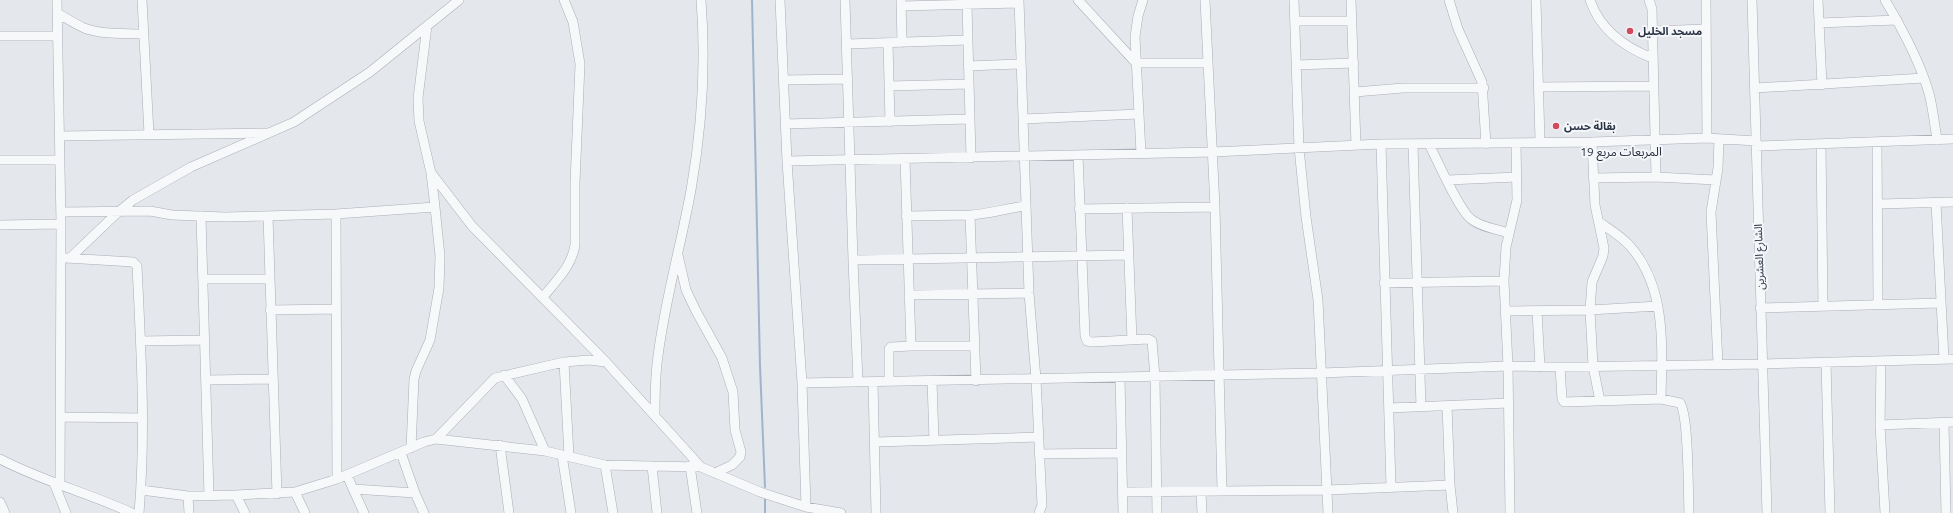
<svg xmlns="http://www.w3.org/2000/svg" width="1953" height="513" font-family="Ubuntu,'Noto Sans Arabic',sans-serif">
  <rect width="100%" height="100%" fill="#e4e7ec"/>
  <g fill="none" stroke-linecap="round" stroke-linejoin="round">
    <path stroke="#9fb4cc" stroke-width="2" d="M752,0l8,366 5,121
      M765,513v-14"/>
    <defs>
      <path id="minor" d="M57,0l4,224 -1,261
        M142,0l7,134
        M780,0l7,161 15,222 4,124
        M845,0l8,260 276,-5
        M901,0l1,43
        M1019,0l10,293 7,86 6,126 -3,8
        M1078,0l58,63h72
        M1205,0l10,207 7,284
        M1294,0l5,148 7,69 12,83 10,213
        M1351,0l5,145
        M1449,0l9,29 24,53 4,62
        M1536,0l4,141
        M1590,0c10,30 34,47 62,58
        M1649,0l3,9 4,168
        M1706,0l1,138
        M1752,0l15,513
        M1818,0l4,85
        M1885,0c18,30 36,63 45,97 3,14 5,29 7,43
        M967,4l4,154
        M902,6l117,-3
        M57,13c9,5 18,11 27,15 19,7 39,5 59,6
        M1295,21h57
        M1819,23l78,-3
        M1652,31l54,-2
        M0,36h58
        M888,43l2,79
        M847,44l120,-4
        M1296,65l58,-2
        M968,66l53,-2
        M784,80l64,-1
        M889,86l80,-2
        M1539,87l115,-1
        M1755,88l169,-10
        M1355,92l48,-4h81
        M1023,119l116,-5
        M785,124l184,-5
        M60,136l207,-3
        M1592,142l3,63 9,43 -1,8 -11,26 -2,28 3,56 7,35
        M1877,142l1,162
        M1381,144l10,343
        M1413,144l8,263
        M1429,144c8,16 30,66 42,75 9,8 26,10 37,14
        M1821,144l2,163
        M1756,146l197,-7
        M1141,153l-6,-116 3,-21 5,-16
        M1078,155l7,181 2,5 5,1 56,-3 4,2 3,36 2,136
        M0,160h60
        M787,161l426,-9 168,-8 211,-2 115,-4 49,3
        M432,174l40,52 134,136 95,105
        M1593,178l63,-1 60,3
        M1448,180l69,-3
        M1936,203l8,156
        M1879,204l74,-2
        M1127,208l5,132
        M1079,209l136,-2
        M61,212l89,-1 22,4 53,2 111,-3 1,265
        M336,214l99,-7
        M201,216l8,280
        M268,216l9,278
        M906,216l64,-1
        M1599,222c10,7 22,14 31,24 37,42 32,101 31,153
        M0,225l61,-1
        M678,255l8,35 10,21 26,47 11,34 2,38 6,22 -1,5 -8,8 -17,8
        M66,258l67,4 4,4c4,83 9,165 2,247
        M70,258l47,-45 16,-13 58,-33 103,-45 76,-50 89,-72
        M853,260l5,122
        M204,279h66
        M1384,283l120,-2
        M909,295l120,-2
        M543,297c13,-16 29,-31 32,-52v-62l5,-119 -7,-42 -9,-22
        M1760,308l180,-5
        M270,310l66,-1
        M1506,311l84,-1 68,-4
        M1537,311l3,56
        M141,341l64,-1
        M911,346h64
        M1881,361l-1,64 5,88
        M564,362l5,94
        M1826,362l4,151
        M1718,364l-7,-152 7,-44 1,-29
        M1560,367l2,32 2,3 97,-3 19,4c9,12 8,91 9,110
        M504,375l18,24 23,52
        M1120,377l3,136
        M206,380l66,-1
        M932,381l2,59
        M976,381l-6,-166c19,-1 37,-7 56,-9
        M873,382l3,131
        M889,382v-33l2,-2 20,-1 -6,-187
        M802,383l519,-10 187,-7 52,1 202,-3 191,-5
        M1447,406l3,79 3,28
        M1389,408l119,-5
        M655,416c0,-20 0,-41 3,-60 7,-56 23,-111 33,-166 11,-63 15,-127 10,-190
        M61,417l82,1
        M1944,423l2,90
        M1880,425l73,-3
        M436,439l59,-61 69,-16 25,-2 17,2
        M875,442l164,-5
        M500,445l9,68
        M411,448l3,-69 2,-8 14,-31 9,-52 1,-32 -5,-49 -4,-34 -12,-52 -1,-23 9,-72
        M401,453l14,40 9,20
        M1039,454l83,-1
        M562,455l9,58
        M0,459c42,22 88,34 132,54
        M605,465l8,48
        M690,466l7,47
        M347,475l6,14 62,4
        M54,483l12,30
        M353,489l11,24
        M141,490l47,6 48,-1 59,-3 42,-13 87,-37 12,-3 109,12 60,14 47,1
        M295,492l10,21
        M1123,492l204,-2 123,-5
        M1201,492l1,21
        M236,495l9,18
        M188,496l1,17
        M0,502l5,11
        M657,513l-5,-47 49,1 59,25 46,15 35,6
        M1510,513l-2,-147 -4,-85 2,-34 11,-47 -1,-57"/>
    </defs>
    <use href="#minor" stroke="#a9aeb7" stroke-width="10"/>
    <use href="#minor" stroke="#f7f8fa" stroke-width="9"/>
  </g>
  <g fill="#d1495b" stroke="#f4f6f9" stroke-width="1.5">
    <circle cx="1630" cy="31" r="4"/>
    <circle cx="1556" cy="126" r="4"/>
  </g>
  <g text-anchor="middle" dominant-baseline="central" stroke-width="4" stroke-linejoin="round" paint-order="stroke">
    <g font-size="11" font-weight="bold" fill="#2b3445" stroke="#f4f6f9" text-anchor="start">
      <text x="1638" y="31">مسجد الخليل</text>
      <text x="1564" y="126">بقالة حسن</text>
    </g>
    <g font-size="11" fill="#2b3445" stroke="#f4f6f9">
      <text transform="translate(1759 257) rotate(-92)">الشارع العشرين</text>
    </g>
    <g font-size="12" fill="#1d2536" stroke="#f4f6f9">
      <text x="1621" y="151">المربعات مربع 19</text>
    </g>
  </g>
</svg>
